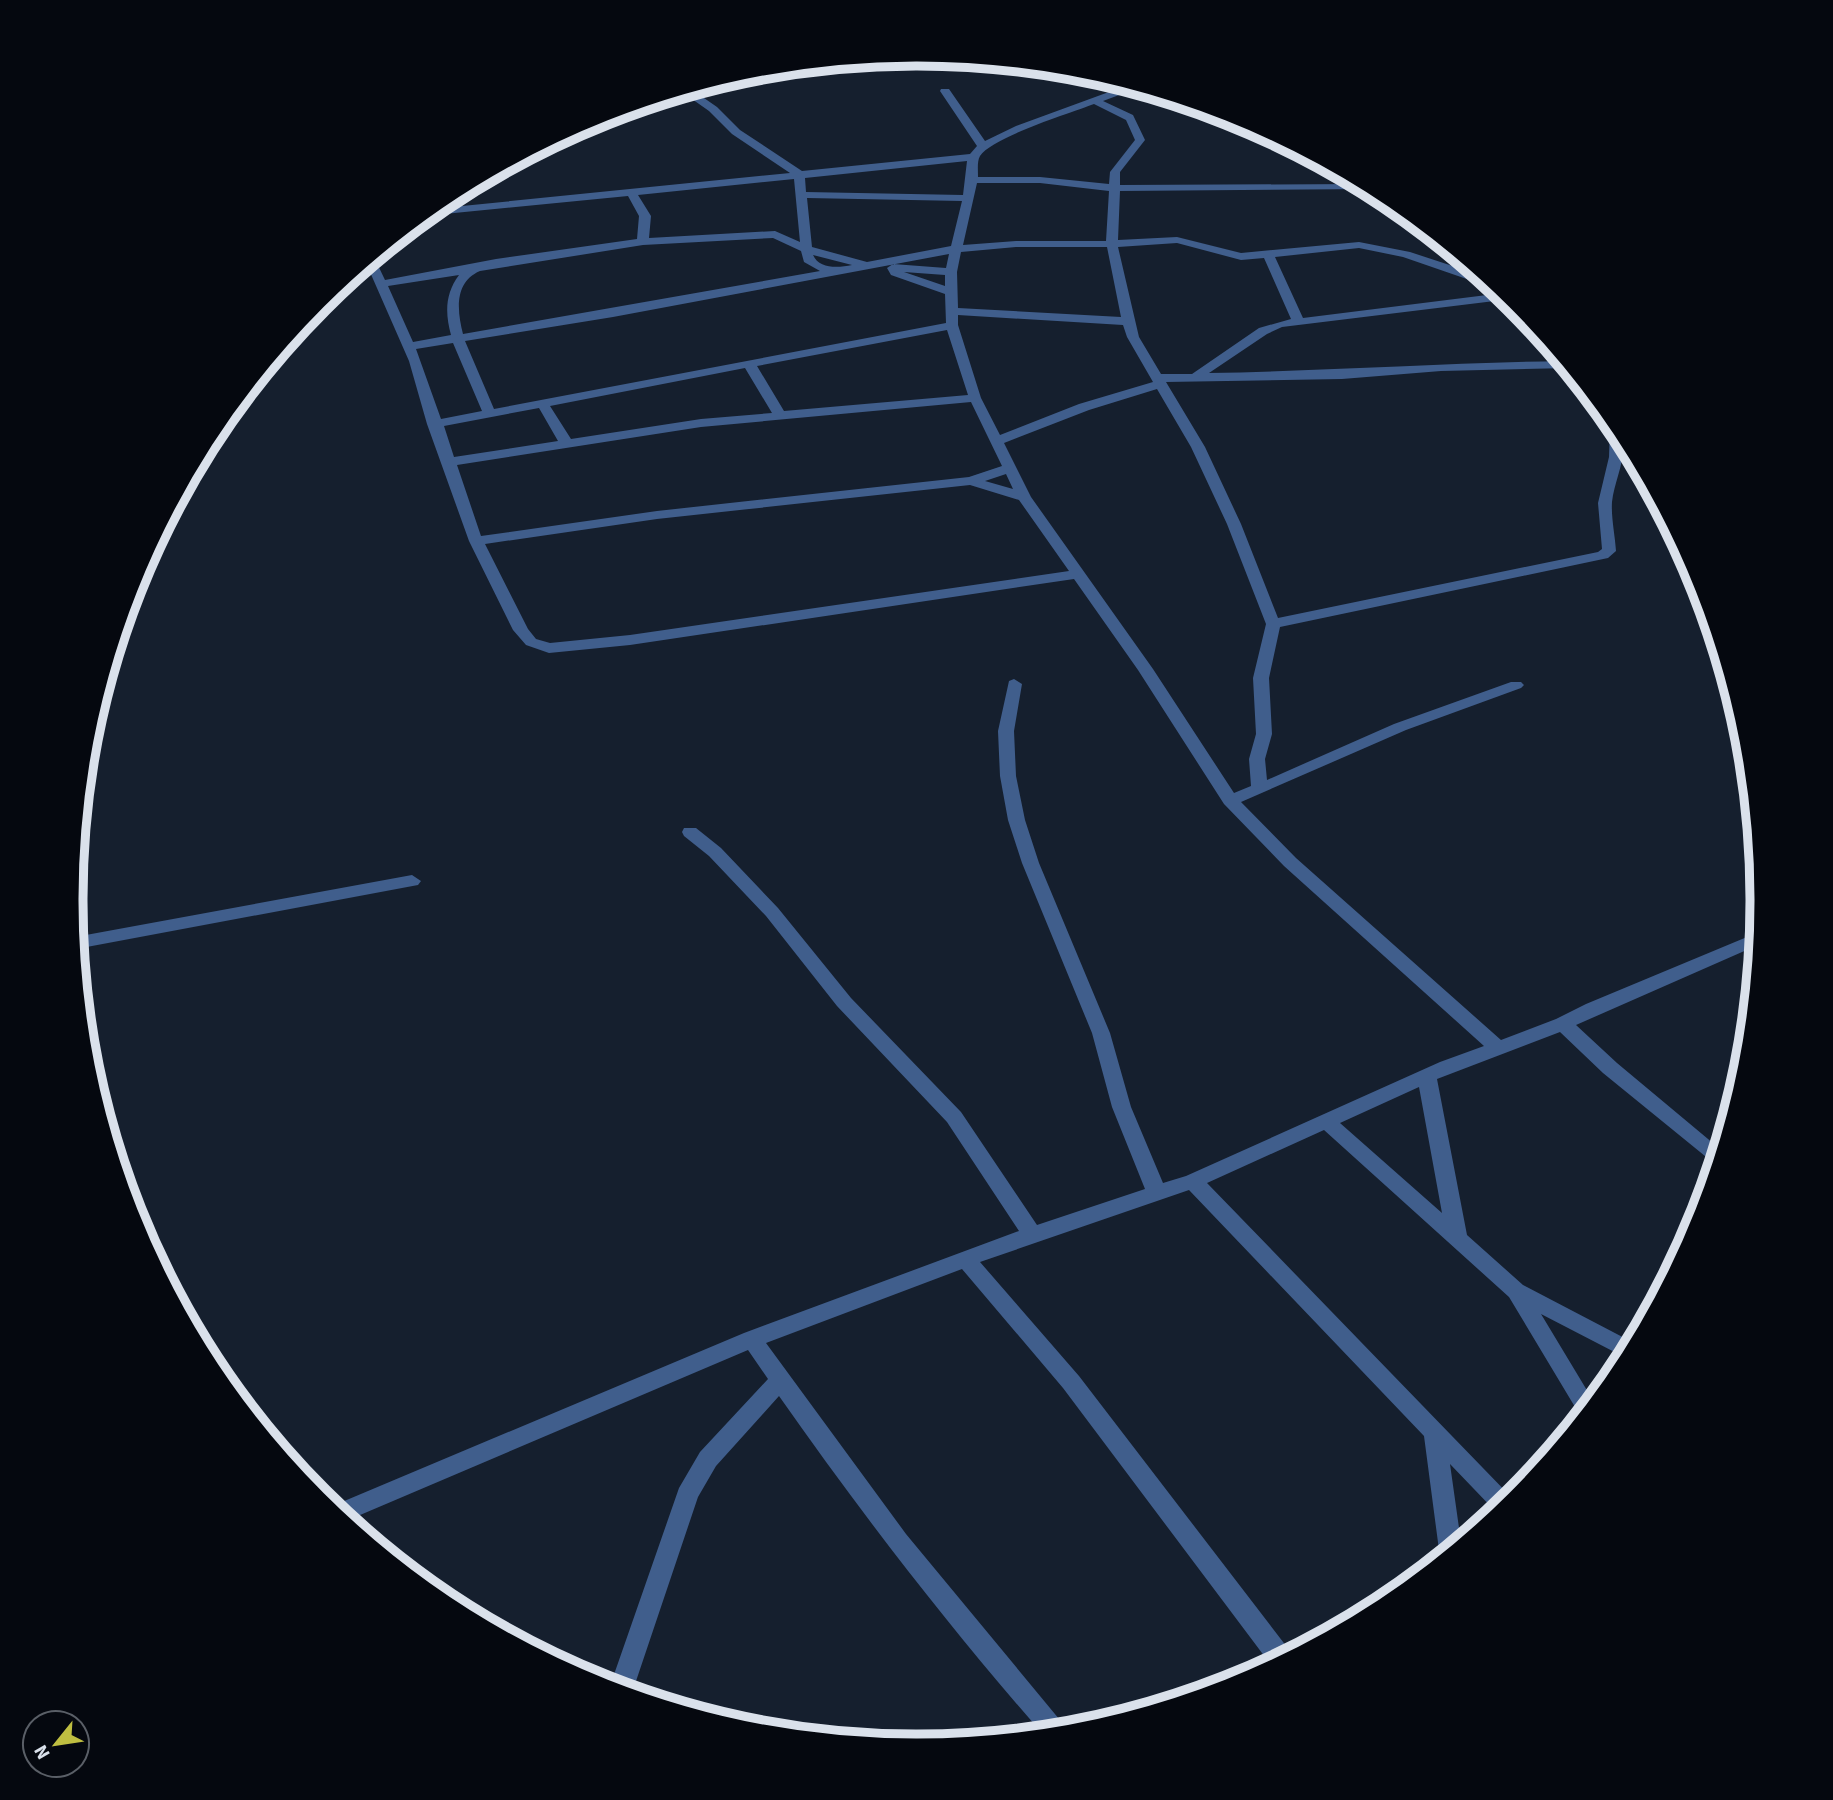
<svg xmlns="http://www.w3.org/2000/svg" width="1833" height="1800" font-family="'Source Sans 3',sans-serif">
  <rect width="100%" height="100%" fill="#151f2e"/>
  <g fill="none" stroke-linecap="round" stroke-linejoin="round">
    <path fill="#405e8c" fill-rule="evenodd" d="M1128,85l10,3 -35,13 30,14 12,25 -25,32v13l242,-1 10,5 -252,2 -2,49 59,-3 64,16 118,-11 51,10 73,24 12,10h-8l-84,-29 -44,-9 -84,9 28,61 200,-25 8,6 -229,28 -15,7 -58,39c118,-2 236,-10 354,-12l6,7 -128,3 -99,8 -176,3 39,65 36,77 37,94 320,-66 4,-3 -4,-46 11,-46 1,-30 4,-3c20,23 1,51 -2,78 -1,15 3,33 4,49l-8,7 -328,69 -11,51 3,56 -7,25 2,21 127,-56 117,-42h10l3,3 -3,3 -115,42 -165,72 55,56 205,182 55,-21 30,-15 173,-72 -1,13 -182,80 41,38 103,86 -4,16 -113,-92 -43,-41 -123,47 30,156 56,50 111,58 -8,15 -85,-44 53,88 -13,15 -72,-120 -185,-167 -117,53 306,316 -16,14 -47,-49 11,78 -18,15 -4,-7 -15,-114 -235,-246 -209,72 99,114 211,275 1,3 -20,11 -208,-277 -101,-119 -196,74 140,191 163,197 -27,2c-94,-107 -181,-220 -263,-337l-63,70 -18,31 -66,196 -22,-7 69,-198 21,-36 68,-73 -20,-29 -402,171 -16,-14 414,-174 275,-102 -72,-109 -110,-116 -71,-90 -57,-60 -25,-20 -2,-4 2,-4h12l25,20 57,60 73,90 110,114 76,113 108,-36 -33,-82 -20,-74 -70,-170 -14,-43 -8,-44 -2,-45 11,-50 5,-2 8,5 -8,47 2,45 9,44 14,43 71,170 21,74 32,76 23,-7 254,-114 44,-16 -200,-180 -60,-62 -86,-134 -64,-91 -444,66 -81,8 -23,-8 -13,-15 -44,-89 -42,-117 -18,-63 -43,-98 8,-6 11,23 111,-21 141,-20 2,-23 -11,-20 -204,20 8,-7 358,-36 -58,-39 -23,-23 -27,-19 9,-3 26,18 23,23 62,41 168,-17 7,-8 -37,-55 1,-2h8l36,52 31,-15zM1094,104l32,16 9,20 -25,32 -1,12 -69,-7h-62c0,-7 -1,-16 2,-21 12,-19 91,-43 114,-52zM967,161l-4,34 -157,-3 -1,-14zM794,179l6,63 -25,-11 -126,7 2,-22 -13,-21zM977,183h63l69,8 -3,50h-90l-53,4zM807,198l155,3 -11,45 -84,16 -55,-15zM773,238l28,13 3,11 16,9 -357,63c-6,-23 -9,-52 17,-63l163,-26zM1177,243l64,17 23,-2 27,61 -32,9 -67,46h-31l-22,-37 -21,-90zM1016,247h91l14,70 -163,-9 -1,-36 4,-20zM949,254l-3,14 -53,-4 -6,4 4,7 54,19 1,29 -452,86 -29,-68 148,-24zM813,255l39,10c-14,3 -33,4 -39,-10zM904,272l41,3v11zM459,275c-14,19 -14,38 -8,60l-38,7 -25,-56zM958,315l165,10 4,12 26,45 -74,22 -79,31 -19,-37 -23,-73zM947,330l21,65 -184,16 -27,-45zM453,343l29,68 -41,8 -25,-70zM745,368l27,45 -71,6 -130,20 -21,-33zM1157,389l34,58 36,77 39,100 -13,54 3,56 -7,25 2,27 -17,7 -81,-124 -122,-172 -27,-54 85,-33zM971,402l31,64 -33,11 -312,34 -176,25 -24,-71 244,-38zM539,408l19,33 -104,16 -10,-31zM1006,474l7,15 -28,-8zM970,485l49,15 50,71 -439,64 -80,8 -14,-4 -8,-10 -43,-85 172,-25zM1419,1087l23,126 -102,-90z
      M412,875l9,6 -3,4 -342,64 -1,-12z"/>
  </g>
  <path d="M0 0H1833V1800H0ZM916 66H917A833 833 0 0 1 1750 899V901A833 833 0 0 1 917 1734H916A833 833 0 0 1 83 901V899A833 833 0 0 1 916 66Z" fill="#05080f" fill-rule="evenodd"/>
  <path fill="none" stroke="#dae1eb" stroke-width="9" d="M916 66H917A833 833 0 0 1 1750 899V901A833 833 0 0 1 917 1734H916A833 833 0 0 1 83 901V899A833 833 0 0 1 916 66Z"/>
  <g transform="translate(56 1744) rotate(240)"><circle r="33" fill="#05080f" stroke="#5a5f67" stroke-width="2"/>
  <path d="M0-5L12 26L0 18L-12 26Z" fill="#bfbe41"/>
  <text y="-10" font-size="19" font-weight="bold" text-anchor="middle" fill="#dae1eb">N</text>
  </g>
</svg>
